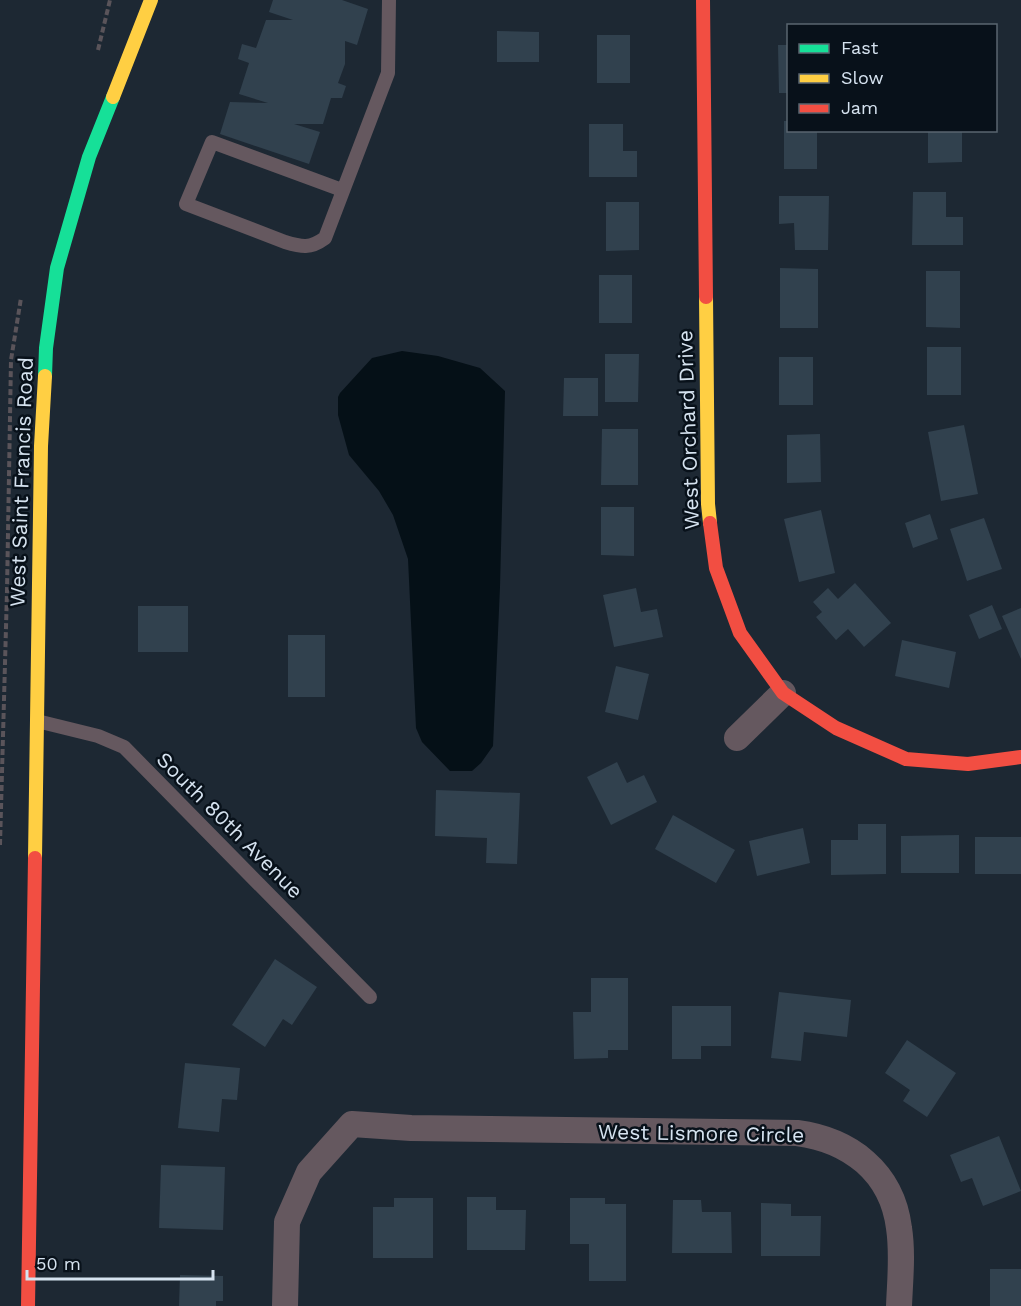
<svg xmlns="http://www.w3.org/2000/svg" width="1021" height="1306" font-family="'Work Sans',sans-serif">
  <rect width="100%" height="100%" fill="#1d2833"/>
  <path fill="#051017" d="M402,351l36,5 42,12 25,23 -5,196 -7,159 -12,17 -9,8h-22l-28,-29 -6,-14 -8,-169 -15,-44 -14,-24 -30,-36 -11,-40v-18l2,-4 32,-35z"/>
  <path fill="#31414e" d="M273,0h69l26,9 -11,36 -12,-4v23l-7,19 8,3 -4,12h-11l-8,26h-29l26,8 -11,32 -89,-30 10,-32 38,1 -29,-9 10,-31 -11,-4 4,-15 14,4 10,-28h27l-24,-8z
    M497,31l42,1v30h-42z
    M597,35h33v48h-33z
    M778,45h10v48h-9z
    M784,121h4v9h29v39h-33z
    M589,124h34v27h14v26h-48z
    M928,130h34v32l-34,1z
    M913,192h33v25h17v28h-51z
    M779,196h50l-1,54h-33l-1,-27 -15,1z
    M606,202h33v48l-33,1z
    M780,268l38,1v59h-38z
    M926,271h34v57l-34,-1z
    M599,275h33v48h-33z
    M927,347h34v48h-34z
    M605,354h34l-1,48h-33z
    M779,357h34v48h-34z
    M564,378h34v38h-35z
    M964,425l14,69 -37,7 -13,-69z
    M602,429h36v56h-37z
    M820,434l1,48 -34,1v-48z
    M601,507h33v49l-33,-1z
    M821,510l14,63 -36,9 -15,-63z
    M930,514l8,25 -25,9 -8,-25z
    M984,518l18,51 -35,12 -17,-52z
    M855,583l36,40 -27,24 -16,-18 -12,11 -20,-23 6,-5 -9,-10 15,-14 10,11z
    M636,588l5,24 16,-3 6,28 -49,10 -11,-52z
    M992,605l10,24 -23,10 -10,-24z
    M138,606h50v46h-50z
    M1021,608v51l-19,-43z
    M288,635h37v62h-37z
    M902,640l54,12 -7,36 -54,-12z
    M616,666l33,8 -11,46 -33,-8z
    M617,762l10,21 17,-8 13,27 -46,23 -24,-48z
    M436,790l84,3 -3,71 -31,-1 1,-25 -52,-2z
    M673,815l62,35 -19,33 -61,-34z
    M858,824h28v50l-55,1v-35h27z
    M803,828l7,35 -53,13 -8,-35z
    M959,835v38h-58v-37z
    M975,837h46v37h-46z
    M275,959l42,28 -25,38 -9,-6 -18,28 -33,-22z
    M591,978h37v72h-20v8l-34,1 -1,-47h18z
    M779,992l72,8 -4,37 -43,-5 -3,29 -30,-3z
    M672,1006h59v40h-30v13h-29z
    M907,1040l49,33 -29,44 -24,-16 7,-11 -25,-17z
    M185,1063l55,5 -3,32 -15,-1 -3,33 -41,-4z
    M999,1136l22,55 -38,15 -11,-28 -11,4 -11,-27z
    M161,1165l64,2 -2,63 -64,-2z
    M467,1197h29v13h30l-1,40h-58z
    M394,1198h39v60h-60v-51h21z
    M570,1198h35v6h21v77h-37v-37h-19z
    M673,1200h28l1,12h29l1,41h-60z
    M761,1203l30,1v12h30l-1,40h-59z
    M990,1269h31v37h-31z
    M180,1275l43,1v25h-7v5h-37z"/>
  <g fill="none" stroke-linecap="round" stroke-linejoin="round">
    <path stroke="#5a545a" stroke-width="4" stroke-dasharray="6 3" stroke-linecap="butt" d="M98,50l12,-50
      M0,845l7,-254 4,-231 10,-62"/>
    <path stroke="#65585f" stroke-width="14" d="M342,190l-130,-48 -26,62 99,38c17,5 25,7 40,-4l63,-165 1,-73
      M37,721l61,15 26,11 246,250"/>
    <path stroke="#65585f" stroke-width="26" d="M737,738l46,-45
      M285,1306l2,-84 22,-50 43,-48 59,4 386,5c53,7 95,39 102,95 4,26 1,52 0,78"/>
    <path stroke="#16e098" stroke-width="14" d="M45,376l1,-28 11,-80 32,-111 24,-60"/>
    <path stroke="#ffcf43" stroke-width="14" d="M113,97l38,-97
      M706,297l2,207 2,19
      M35,858l6,-412 4,-70"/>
    <path stroke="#f24e42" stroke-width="14" d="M703,0l3,297
      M710,523l6,45 24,65 43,60 53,35 70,31 62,5 53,-7
      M28,1306l7,-448"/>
  </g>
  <g text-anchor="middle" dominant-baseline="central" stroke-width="5" stroke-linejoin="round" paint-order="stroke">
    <g font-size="21" fill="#d6e3f0" stroke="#08111a">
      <text transform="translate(688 430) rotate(-92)">West Orchard Drive</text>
      <text transform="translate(21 482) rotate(-88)">West Saint Francis Road</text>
      <text transform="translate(230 825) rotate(45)">South 80th Avenue</text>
      <text transform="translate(701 1133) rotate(1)">West Lismore Circle</text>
    </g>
  </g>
  <rect x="787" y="24" width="210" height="108" fill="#08111a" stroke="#5a6570" stroke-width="1.5"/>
  <rect x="799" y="44" width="30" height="9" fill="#16e098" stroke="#5a6570" stroke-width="1.5"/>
  <text x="841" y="54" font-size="18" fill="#d6e3f0">Fast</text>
  <rect x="799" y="74" width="30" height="9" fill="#ffcf43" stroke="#5a6570" stroke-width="1.5"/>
  <text x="841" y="84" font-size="18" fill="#d6e3f0">Slow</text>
  <rect x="799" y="104" width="30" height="9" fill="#f24e42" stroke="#5a6570" stroke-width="1.5"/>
  <text x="841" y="114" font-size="18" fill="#d6e3f0">Jam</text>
  <path d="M27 1270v9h186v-9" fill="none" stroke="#d6e3f0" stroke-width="3"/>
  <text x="36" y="1270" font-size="18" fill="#d6e3f0" stroke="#08111a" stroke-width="4.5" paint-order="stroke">50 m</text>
</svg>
